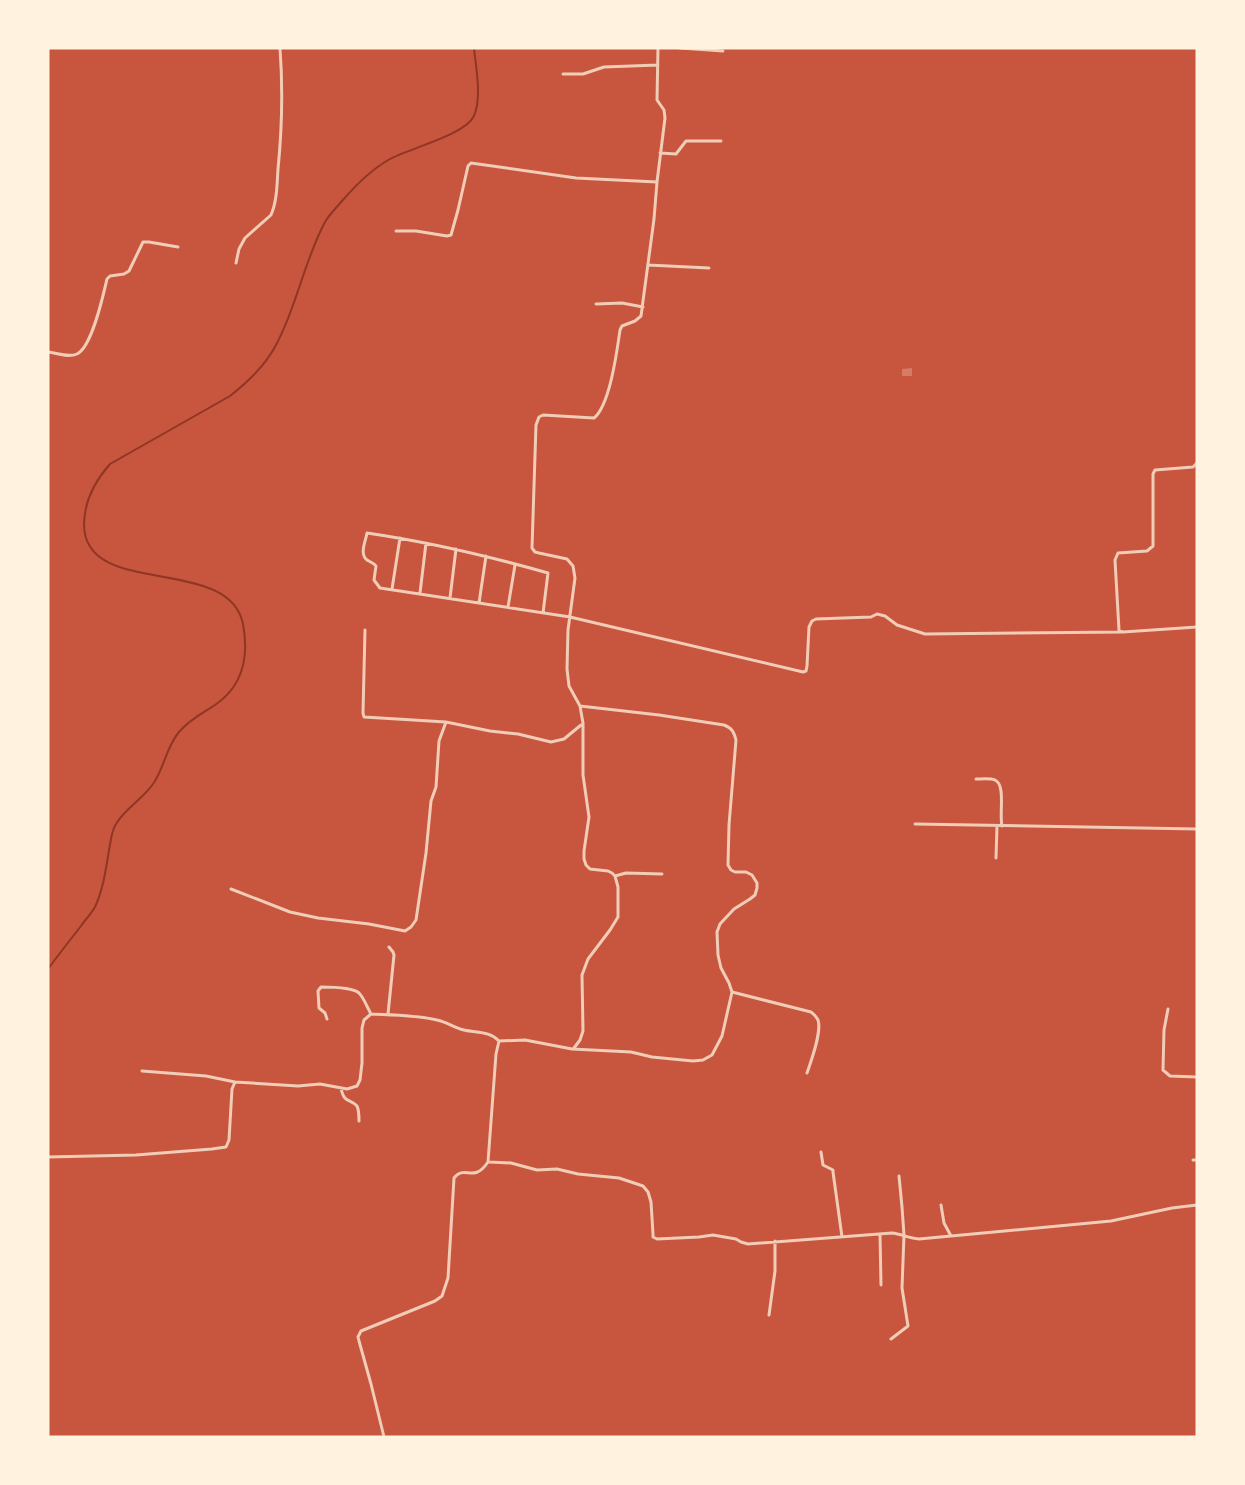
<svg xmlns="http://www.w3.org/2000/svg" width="1245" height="1485" font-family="Helvetica,sans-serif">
  <rect width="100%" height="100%" fill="#c8553d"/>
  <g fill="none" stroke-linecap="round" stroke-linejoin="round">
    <path stroke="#8f3625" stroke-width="2" d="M48,969c11,-15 22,-29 33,-43 4,-6 10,-12 14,-19 8,-17 11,-38 14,-57 2,-9 2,-18 7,-26 9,-16 27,-25 37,-40 11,-15 13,-37 26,-52 10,-12 24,-19 36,-27 28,-19 34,-49 28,-81 -14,-70 -158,-25 -159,-99 0,-25 11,-44 26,-61l120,-68c18,-14 35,-30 46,-51 21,-39 28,-84 49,-123 4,-7 11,-14 17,-21 13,-15 30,-32 48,-42 20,-11 75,-24 84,-43 8,-20 2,-47 0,-68"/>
  </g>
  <path fill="#d67c66" d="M912,368v8h-10v-7z"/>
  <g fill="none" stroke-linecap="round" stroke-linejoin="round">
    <path stroke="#f1ccb7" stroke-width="3" d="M680,48l43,3
      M563,74h20l21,-7 54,-2
      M660,153l16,1 10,-13h35
      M396,231h20l31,5 4,-1 7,-25 10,-44 3,-3 105,15 81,4
      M236,263l3,-14 6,-11 26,-23c6,-14 6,-30 7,-46 4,-40 5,-80 2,-121
      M648,265l61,3
      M596,304l26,-1 21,4
      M48,352c9,1 20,6 29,2 15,-7 26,-58 30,-75l3,-3 14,-2 5,-3 14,-29h6l29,5
      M1197,463l-4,4 -38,3 -2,4v72l-6,5 -29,2 -3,7 4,70 4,2 74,-5
      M392,589l8,-51
      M420,593l6,-50
      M450,598l6,-49
      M479,603l7,-47
      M508,607l7,-42
      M543,613l5,-40c-60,-17 -119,-31 -181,-40 -1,7 -8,21 0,27 3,2 7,3 9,6l-2,14 6,8 190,29 233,55 3,-1 1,-5 2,-39 3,-6 4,-2 55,-2 6,-3 8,2 12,9 28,9 198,-2
      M365,630l-2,83 1,4 82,5 44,9 28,3 33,8 13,-3 17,-14
      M976,779c6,0 14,-1 19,1 11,5 4,33 7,46
      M915,824l282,5
      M996,858l1,-32
      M615,876l11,-3 36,1
      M231,889l59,23 28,6 51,6 36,7 6,-4 5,-7 10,-67 5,-52 5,-14 3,-46 7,-19
      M732,992l79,20c4,3 5,4 7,8 4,12 -7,41 -11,53
      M1168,1009l-4,21 -1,40 7,6 27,1
      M388,1014l6,-59 -1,-3 -4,-5
      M327,1019l-2,-6 -6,-5 -1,-17 3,-4c9,0 31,0 38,6 5,5 8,14 12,21
      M574,1048l6,-8 3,-9 -1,-56 6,-16 22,-29 8,-13v-30l-3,-11 -3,-3 -4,-2 -18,-2 -4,-4 -2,-6v-8l5,-34 -6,-42v-52l-3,-17 -11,-20 -2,-17 1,-39 7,-52 -2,-12 -6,-7 -28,-6 -4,-1 -3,-4 4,-123 3,-8 4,-2 51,3c16,-13 23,-67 26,-88l2,-4 13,-5 6,-5 13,-97 3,-37 8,-64 -1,-8 -7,-10 1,-52
      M142,1071l64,5 29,6
      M341,1088c3,16 9,10 16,18 2,4 2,11 2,15
      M821,1152l2,13 10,5v2l9,65
      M48,1157l88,-2 76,-6 14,-2 3,-7 3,-51 3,-7 63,4 22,-2 27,5 10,-3 3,-6 2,-17v-35l2,-8 7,-6c22,1 45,1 66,6 10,2 18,8 27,10 12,3 26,1 35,11
      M1193,1160h4
      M489,1162l22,1 26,7 20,-1 21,5 41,4 24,8 5,6 3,10 2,32v3l4,2 42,-2 14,-2 23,4 5,3 7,2 144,-11c9,1 17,5 27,6l192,-18 61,-13 25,-3
      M941,1205l3,18 7,13
      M880,1234l1,51
      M769,1315l6,-44v-30
      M891,1339l17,-13 -6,-38 2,-53 -2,-28 -3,-31
      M384,1437l-13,-53 -12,-43 -1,-4 3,-6 74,-30 7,-5 6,-18 6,-100c11,-14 19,6 34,-16l8,-108 3,-13 26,-1 47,9 59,3 21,5 41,4 10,-1 9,-5 10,-19 10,-44 -3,-9 -8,-15 -3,-13 -1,-23 3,-8 14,-15 16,-10 5,-4 2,-7v-5l-5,-8 -6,-3h-11l-4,-2 -3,-5 1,-40 7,-85c-2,-8 -4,-12 -12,-15l-65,-10 -79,-9"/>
  </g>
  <rect width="1245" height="1485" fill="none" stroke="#fff3e0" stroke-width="99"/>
</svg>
